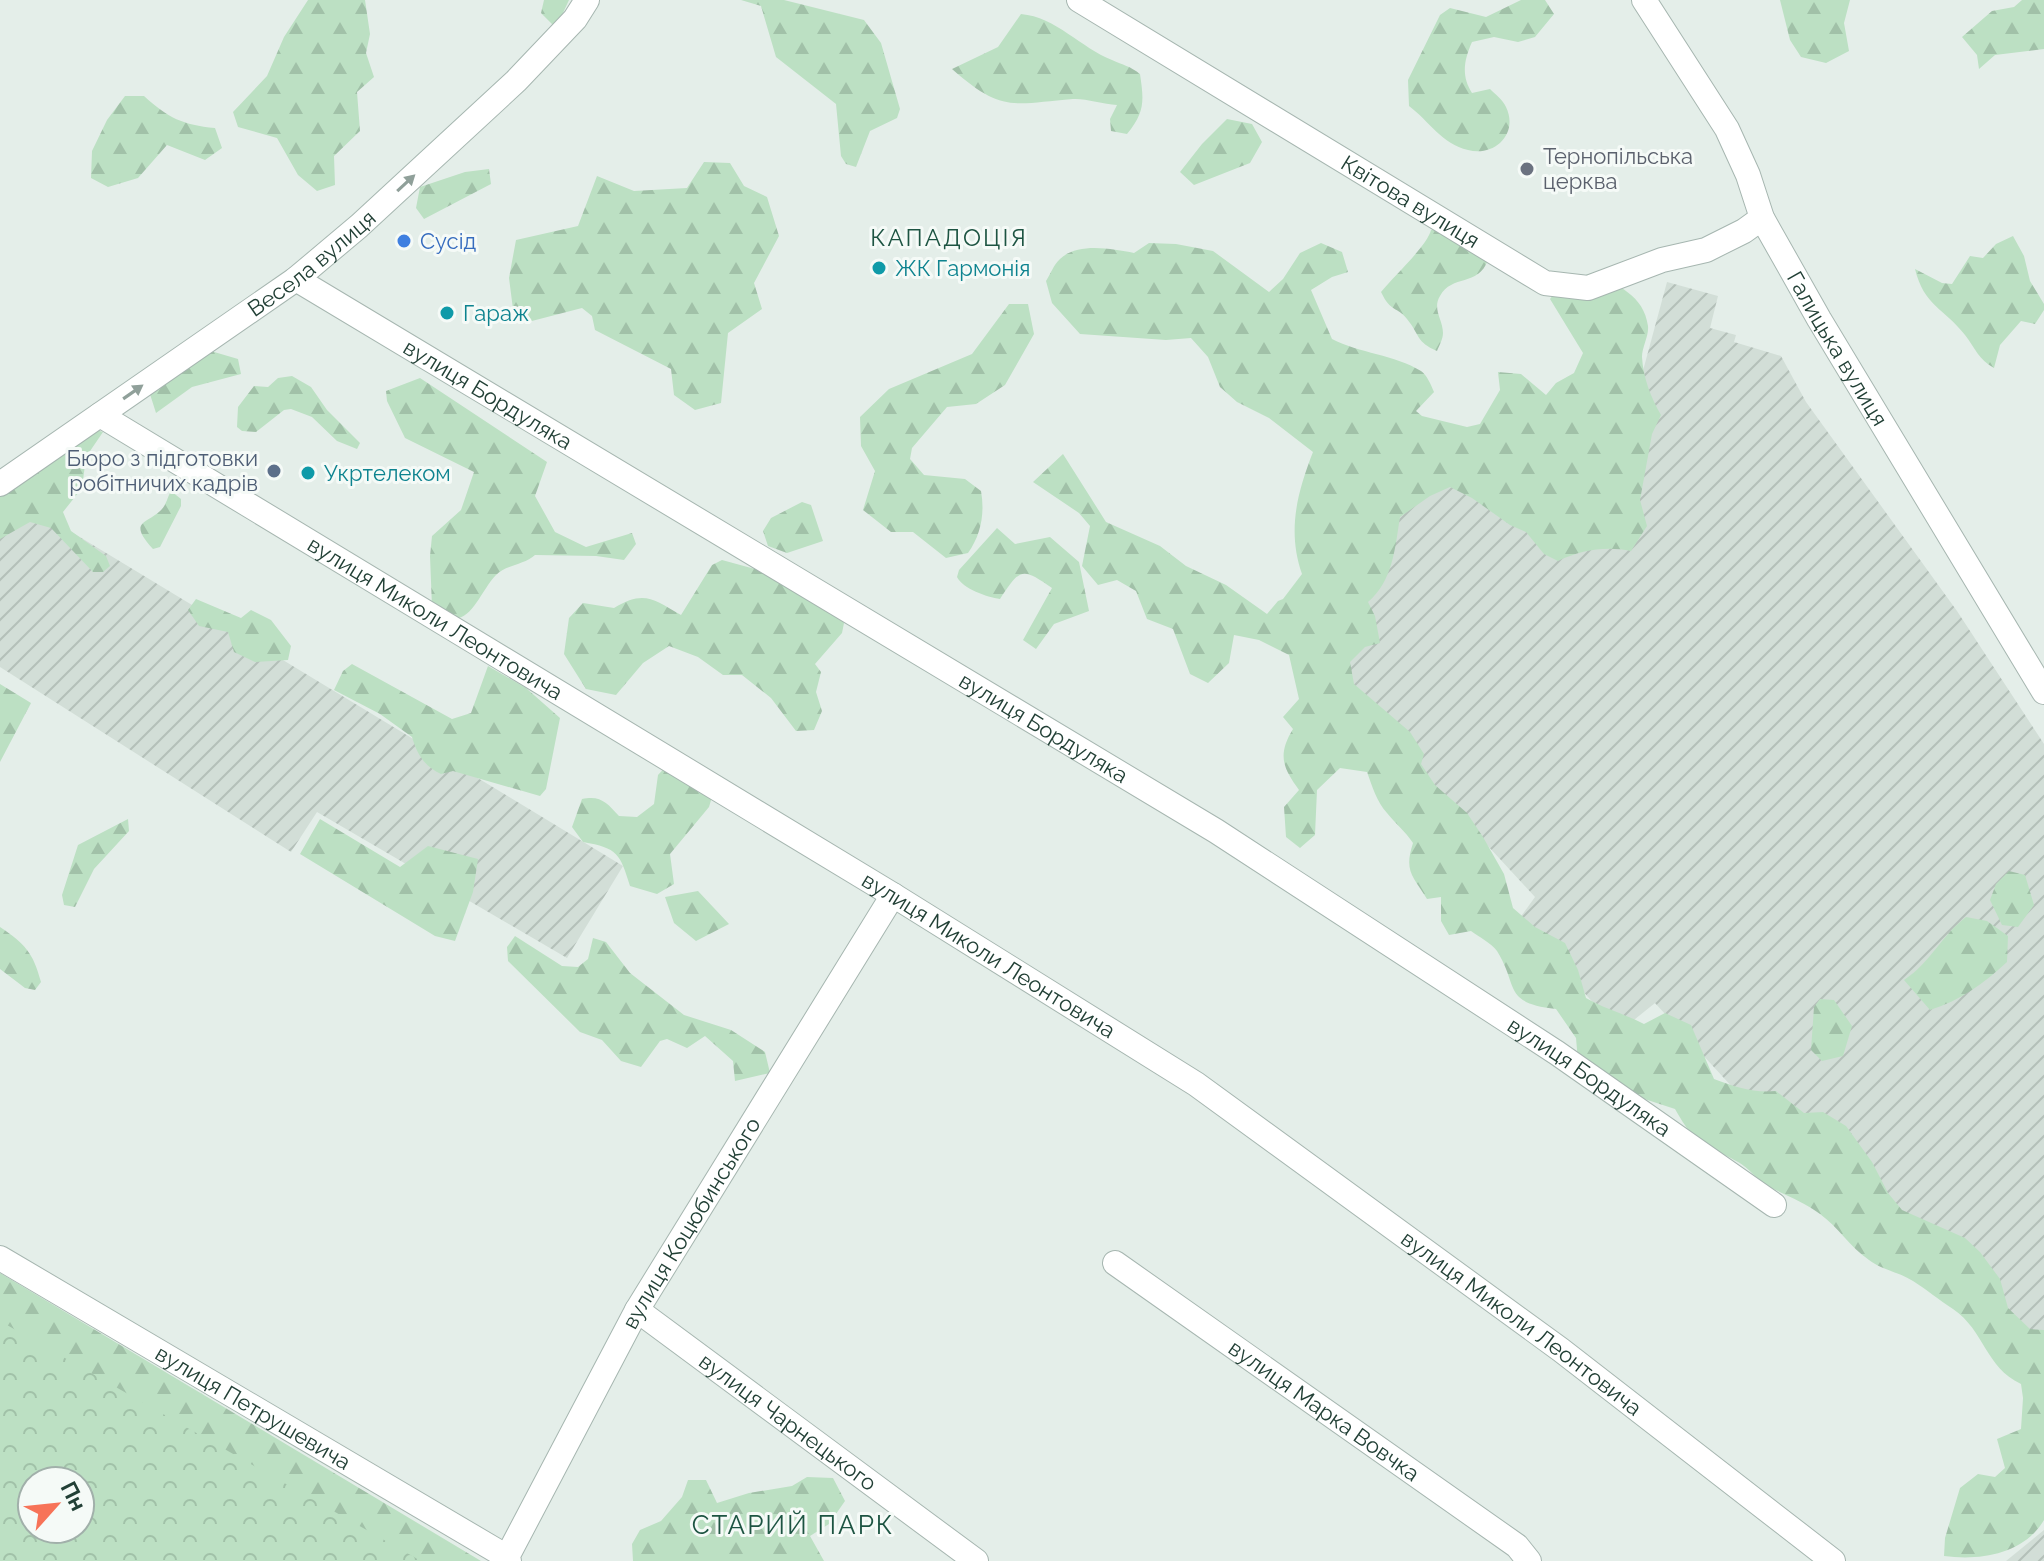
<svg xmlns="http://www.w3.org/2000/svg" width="2044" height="1561" font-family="Raleway,sans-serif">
  <defs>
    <pattern id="industrial-furrows" width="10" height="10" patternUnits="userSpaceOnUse" patternTransform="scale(2)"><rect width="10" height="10" fill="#d2ded7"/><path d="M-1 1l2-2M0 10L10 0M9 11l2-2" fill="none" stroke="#b4c0b9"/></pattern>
    <pattern id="forest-firs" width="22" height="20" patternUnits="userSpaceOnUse" patternTransform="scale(2)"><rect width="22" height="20" fill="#bce0c3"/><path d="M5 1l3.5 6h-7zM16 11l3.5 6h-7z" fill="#a1c1a8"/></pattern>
    <pattern id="park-crowns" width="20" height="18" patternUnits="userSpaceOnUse" patternTransform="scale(2)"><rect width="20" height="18" fill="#bce0c3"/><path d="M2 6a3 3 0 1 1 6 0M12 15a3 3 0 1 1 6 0" fill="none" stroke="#a1c1a8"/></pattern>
  </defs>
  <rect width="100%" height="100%" fill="#e4eee9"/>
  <path fill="url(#industrial-furrows)" d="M1667,282l51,14 -8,32 26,7 -2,7 47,14 25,46 151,209 87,133v637l-287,-267 -102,-111 -36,29 -100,-113 16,-22 -202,-219 65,-177 233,-86z
    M22,502l601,364 -56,92 -250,-146 -26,40 -291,-185v-149z
    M2044,1530v31h-38z"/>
  <path fill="url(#forest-firs)" fill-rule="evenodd" d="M308,0h57l5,34 -4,19 8,24 -17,15 3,39 -26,25 1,29 -18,6 -19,-16 -21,-37 -39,-11 -5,-15 34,-36 17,-39z
    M544,0h25l-13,28 -15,-15z
    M741,0h43l80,20 17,23 19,66 -3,9 -27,13 -14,36 -10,-3 -5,-8 -5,-52 -60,-47 -15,-51z
    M1521,0h24l9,14 -19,23 -17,5 -24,-5 -22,5c-8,18 -11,34 0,51l18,-4c5,5 13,11 16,18 13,27 -12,50 -38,43 -26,-6 -39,-29 -59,-44l-1,-26 32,-65 10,-7 36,9z
    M1780,0h70l-6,23 5,28 -23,12 -25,-6 -11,-17z
    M2022,0h22v49l-49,6 -16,14 -2,-14 -15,-18 30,-26 22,-4z
    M1021,14c35,3 60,34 91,46 11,5 18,6 28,14 4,27 5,38 -13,60l-16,-3 -1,-12 7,-14c-14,-1 -33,-7 -44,-6 -61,5 -71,14 -121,-30l46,-22z
    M125,96h19c24,22 39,29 71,32l7,20 -17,12 -38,-15 -29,33 -30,9 -17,-9 1,-27 15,-31z
    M1227,119l25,5 10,18 -12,21 -56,22 -14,-13 22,-28z
    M704,162l26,1 14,23 23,11 12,39 -25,47 8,26 -34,24 -7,70 -26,7 -21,-15 -3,-26 -76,-39 -3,-14 -10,-8 -54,14 -14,-5 -5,-39 7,-38 62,-14 19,-50 37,15 53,-3z
    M489,169l2,15 -67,35 -8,-11 4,-21 45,-15z
    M1445,227l43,33c-10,27 -36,14 -48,36 -8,13 3,24 3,37 0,6 -4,13 -6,18 -21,-9 -17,-16 -30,-32 -10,-13 -16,-6 -26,-27 13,-16 46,-46 50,-62z
    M2013,236l11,20 6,25 14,23v6l-9,14 -14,-3 -21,24 -6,23c-15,-8 -19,-20 -29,-33 -21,-27 -41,-29 -50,-66l27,14 10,1 18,-28 13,2 13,-14z
    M1149,243l27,1 37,7 56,41 14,-13 17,-26 21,-10 21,9 6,20 -16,5 -21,13 21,49c27,14 63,16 89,32 6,4 10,14 13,21l-18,19 6,5 45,11 13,-3 20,-34 -2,-18 23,2 25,21 10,-12 18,-10 9,-20 -33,-54 14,-18 29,-8c24,12 51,22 55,53 1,10 -6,21 -6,31 1,20 9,41 19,58l-9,19 -12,66 7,26 -16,25c-26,-5 -49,-1 -73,10l-14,-7 -18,-22 -16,-7 -38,-27 -22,-11 -20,9 -30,21c-5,31 -7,64 -32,85l7,14 5,27 -15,4 -15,15 4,22 56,48 14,22 -3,10 14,21 32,28 16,24 21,37 9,34 22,19 30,16 13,27 8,28c19,11 39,16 58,26l21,-11 26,12 23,54c21,8 39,14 62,12l28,22 19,-1 23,14 26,36 16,31 14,17 63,28 15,14 20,27 8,29 22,21 14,1v190c-20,34 -63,41 -100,36l1,-18 15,-50 18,-14 17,3 10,-9 -8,-29 24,-10 2,-31 -2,-14c-36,-17 -36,-53 -68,-75 -14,-9 -27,-20 -40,-28 -14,-9 -31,-11 -44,-21 -19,-13 -31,-33 -49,-46 -17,-13 -36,-19 -54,-29 -10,-6 -17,-17 -28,-23 -35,-20 -41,-14 -63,-53l-52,-17 -45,-31 -2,-23 -20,-29c-54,-6 -37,-23 -59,-58 -6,-8 -18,-14 -26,-20l-22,4 -8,-14v-24l-14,2c-15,-24 -23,-28 -14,-56 -8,-12 -17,-19 -26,-30 -10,-11 -15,-27 -20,-41l-27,-4 -23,22 -2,45 -15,13 -14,-11 -2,-30 15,-17c-16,-22 -22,-35 -6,-61l-10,-12 16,-18 -10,-44 -30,-15 -25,-5 -5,28 -21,20 -18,-9 -17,-45 -26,-10 -11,-28 -19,-11 -19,5 -16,-19 8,-40 -11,-13 -46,-31 30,-28 43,68 54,24 26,20 40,19 41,29 11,-13 5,-2 19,-25c-15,-43 -5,-81 11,-122l-44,-34 -32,-16 -17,-15 -12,-30 -17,-19 -25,2 -86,-6 -28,-31 -6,-22c4,-6 8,-17 14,-22 18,-17 52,-10 74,-6z
    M1009,304h19l6,30 -29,51 -29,19 -29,3 -35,41 -2,11 14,16 41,4 16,12c4,22 0,44 -13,62l-22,5 -33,-26h-22l-28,-22 12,-39 -14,-25 -1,-29 29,-28 83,-35z
    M204,349l34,10 3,15 -49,13 -36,26 -7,-22z
    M292,376l19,11 16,23 33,33 -3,6 -20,-8 -25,-24 -21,-8 -7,1 -28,22 -14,-1 -5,-4 1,-20 16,-21 14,1 10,-9z
    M420,378l127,84 -12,34 20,36 31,15 46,-14 4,11 -12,16 -28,-4 -61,-1c-11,10 -30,10 -39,20 -20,21 -28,64 -64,32l-2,-51 2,-20 29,-26 13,-38 -69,-34 -18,-37 -1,-10z
    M93,429l10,3 -17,25 -4,31 -19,24 8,19 35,25 4,10 -7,6h-10l-42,-44 -21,-6 -30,17v-66z
    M171,491l10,8v7l-21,41 -7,2c-27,-29 -4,-25 9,-40 4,-4 6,-13 9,-18z
    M802,502l9,3 12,36 -36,12 -19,-7 -5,-15 8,-13z
    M997,528l18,16 35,-7 29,25 10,49 -35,13 -18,25 -13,-9 29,-52c-31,-22 -32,-19 -52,11 -13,-2 -37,-10 -43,-22l2,-7z
    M722,560l98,27 17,16 7,20 -2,10 -27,31 6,8 -5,20 6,19 -8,19 -18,1 -25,-33 -29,-23h-19l-25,-18 -29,-11 -26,17 -27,32 -30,-6 -22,-35 5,-36 14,-15 31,5c30,-18 39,-9 67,7l31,-50z
    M196,599l45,19 10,-8 20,10 20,26 -3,14 -33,2 -21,-10 -6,-20 -29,-6 -11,-16z
    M352,664l100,55 19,-6 17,-47 38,22 34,30 -14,71 -6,7 -87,-25 -12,3c-17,-8 -24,-20 -29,-37l-32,-23 -46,-24 9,-19z
    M0,684l31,19 -31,59z
    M672,760l43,27 -6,20 -39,47 4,30 -17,10 -27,-8c-10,-32 -12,-38 -47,-44l-11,-15 10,-28c19,-4 25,4 37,17l18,1 17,-13 4,-29z
    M128,819l1,12 -35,38 -19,38 -11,-2 -2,-10 16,-50z
    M320,819l80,48 28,-21 50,13 -5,33 -18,49 -20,-5 -135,-82z
    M2009,871l16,4 9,30 -16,22 -16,-2 -12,-25 6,-16z
    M698,891l31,33 -33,17 -22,-18 -9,-26z
    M1966,917l21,4 21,15 -1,26c-24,22 -46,38 -77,48l-26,-30c27,-18 37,-44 62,-63z
    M0,927c25,17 33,25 41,55l-6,8 -10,-2 -25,-19z
    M515,936l47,30 16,1 10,-8 5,-21 13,4 24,31 54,42 47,15 34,22 5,21 -35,8 -2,-20 -28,-25 -18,12 -20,-9 -7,2 -19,26 -20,-6 -19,-21 -22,-8 -72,-71 -1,-14z
    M1820,999l14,1 18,26 -9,30 -21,5 -11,-11 3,-43z
    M0,1273l481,288h-481zM32,1481h48v48h-48z
    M807,1477l26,1 12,23 -16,23 -19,12 14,25h-191l-1,-17 8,-14 21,-9 21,-24 6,-17h18l11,23 32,-10 43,-7z"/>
  <path fill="url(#park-crowns)" fill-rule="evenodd" d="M0,1321l421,240h-421zM32,1481h48v48h-48z"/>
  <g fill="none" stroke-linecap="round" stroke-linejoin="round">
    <defs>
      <g id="street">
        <path id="s1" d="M1079,0l466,283 43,5 74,-28 44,-10 38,-19 18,-13"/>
        <path id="s2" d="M1644,0l83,129 21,46 14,43 57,101 225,373"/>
        <path id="s3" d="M296,279l920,552 341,222 217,152"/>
        <path id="s4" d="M100,415l793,480 303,189 365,266 272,211"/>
        <path id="s5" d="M0,484l296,-205 63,-53 157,-145 59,-62 12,-19"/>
        <path id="s6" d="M0,1258l507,299"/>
        <path id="s7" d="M1115,1263l402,283 12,15"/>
        <path id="s8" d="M637,1310l339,251"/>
        <path id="s9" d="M509,1561l-2,-4 130,-247 256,-415"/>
      </g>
    </defs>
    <use href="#street" stroke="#a6b6b0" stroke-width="26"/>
    <use href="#street" stroke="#fff" stroke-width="24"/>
  </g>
  <defs><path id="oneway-solid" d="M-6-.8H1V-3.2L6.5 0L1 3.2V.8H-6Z" transform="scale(2)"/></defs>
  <g fill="#90a09a">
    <use href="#oneway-solid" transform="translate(406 183) rotate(-43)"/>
    <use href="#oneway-solid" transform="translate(133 392) rotate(-35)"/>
  </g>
  <circle fill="#6b7280" stroke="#f5faf7" stroke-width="3" cx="1527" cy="169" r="8"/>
  <circle fill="#3f7fe0" stroke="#f5faf7" stroke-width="3" cx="404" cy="241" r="8"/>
  <g fill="#0f9aa8" stroke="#f5faf7" stroke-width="3">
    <circle cx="879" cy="268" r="8"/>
    <circle cx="447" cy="313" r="8"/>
    <circle cx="308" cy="473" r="8"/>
  </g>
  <circle fill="#5c6f8a" stroke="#f5faf7" stroke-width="3" cx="274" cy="471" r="8"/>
  <g text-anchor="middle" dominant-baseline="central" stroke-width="6" stroke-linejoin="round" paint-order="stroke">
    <g font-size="22" fill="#5b616d" stroke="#f5faf7" text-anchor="start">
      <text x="1543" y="156">Тернопільська<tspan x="1543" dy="25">церква</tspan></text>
    </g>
    <g font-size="22" fill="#224036" stroke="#f5faf7">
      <text stroke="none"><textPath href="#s1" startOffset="388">Квітова вулиця</textPath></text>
      <text stroke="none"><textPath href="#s5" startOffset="382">Весела вулиця</textPath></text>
      <text stroke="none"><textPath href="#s2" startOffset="400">Галицька вулиця</textPath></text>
      <text stroke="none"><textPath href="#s3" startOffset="224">вулиця Бордуляка</textPath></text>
      <text stroke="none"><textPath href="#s4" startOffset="392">вулиця Миколи Леонтовича</textPath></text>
      <text stroke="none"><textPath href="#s3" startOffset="872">вулиця Бордуляка</textPath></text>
      <text stroke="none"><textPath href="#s4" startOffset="1040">вулиця Миколи Леонтовича</textPath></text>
      <text stroke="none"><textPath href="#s3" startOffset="1520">вулиця Бордуляка</textPath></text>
      <text stroke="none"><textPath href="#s9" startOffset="386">вулиця Коцюбинського</textPath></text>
      <text stroke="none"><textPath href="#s4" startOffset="1688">вулиця Миколи Леонтовича</textPath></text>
      <text stroke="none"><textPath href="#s6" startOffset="294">вулиця Петрушевича</textPath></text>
      <text stroke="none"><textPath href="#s7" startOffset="256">вулиця Марка Вовчка</textPath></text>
      <text stroke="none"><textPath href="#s8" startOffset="188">вулиця Чарнецького</textPath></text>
    </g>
    <g font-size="22" fill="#366cbe" stroke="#f5faf7" text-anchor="start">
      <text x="420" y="241">Сусід</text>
    </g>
    <g font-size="22" fill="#0d838f" stroke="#f5faf7" text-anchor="start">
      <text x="895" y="268">ЖК Гармонія</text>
      <text x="463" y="313">Гараж</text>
      <text x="324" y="473">Укртелеком</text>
    </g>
    <g font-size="22" fill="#4e5e75" stroke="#f5faf7" text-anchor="end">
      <text x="258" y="458">Бюро з підготовки<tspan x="258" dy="25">робітничих кадрів</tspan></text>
    </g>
    <g font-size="24" letter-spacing="2" fill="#1d5442" stroke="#f5faf7">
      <text x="949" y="237">КАПАДОЦІЯ</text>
    </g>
    <g font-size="26" letter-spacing="2" fill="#1d5442" stroke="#f5faf7">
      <text x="793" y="1525">СТАРИЙ ПАРК</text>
    </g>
  </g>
  <g transform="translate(56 1505) rotate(63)"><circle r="38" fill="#f5faf7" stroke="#a1b0aa" stroke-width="2"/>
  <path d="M0-6L14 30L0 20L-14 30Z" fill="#f77358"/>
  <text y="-12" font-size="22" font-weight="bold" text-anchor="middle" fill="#224036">Пн</text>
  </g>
</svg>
